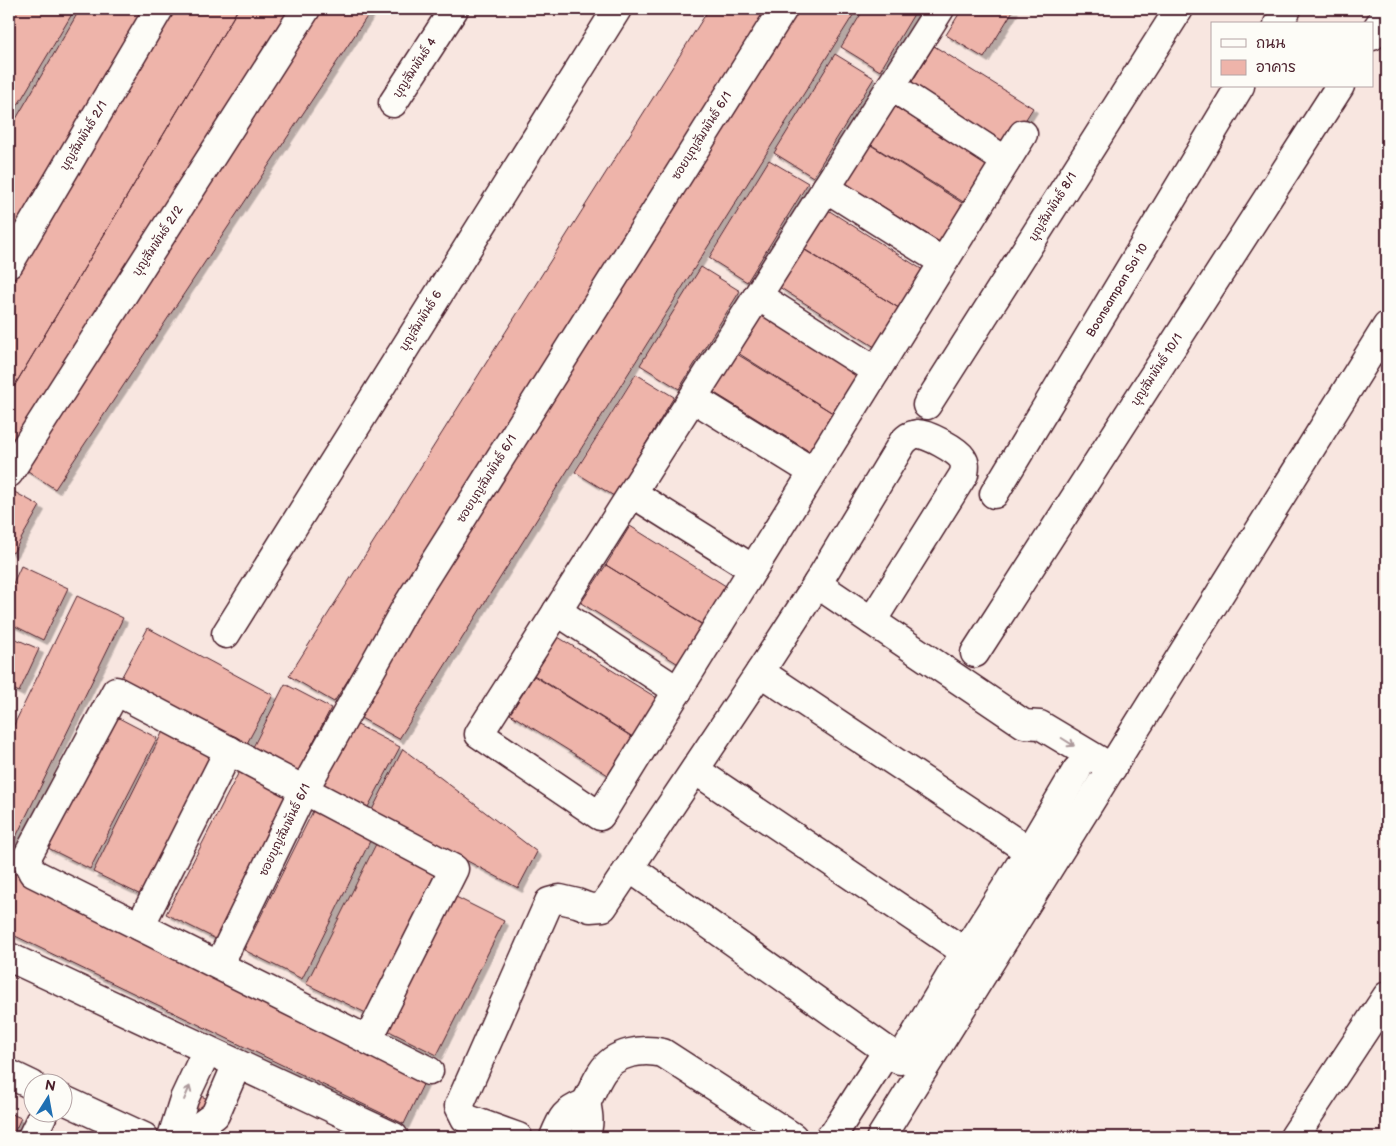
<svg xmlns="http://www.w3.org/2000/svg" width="1396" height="1146" font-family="'Balsamiq Sans','Playpen Sans Thai',sans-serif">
  <defs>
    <filter id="shadow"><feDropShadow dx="4.5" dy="4.5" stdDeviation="0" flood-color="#0004"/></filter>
  </defs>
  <rect width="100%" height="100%" fill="#f8e6e0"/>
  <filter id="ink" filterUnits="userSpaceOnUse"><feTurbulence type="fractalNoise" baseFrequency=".02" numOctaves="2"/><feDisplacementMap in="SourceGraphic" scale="10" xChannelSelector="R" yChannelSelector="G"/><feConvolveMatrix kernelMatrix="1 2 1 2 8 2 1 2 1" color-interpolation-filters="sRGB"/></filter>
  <g filter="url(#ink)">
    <path fill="#eeb4aa" stroke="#4a1f2b" filter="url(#shadow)" d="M9,9h66l-66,111z
      M80,9h67l-138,231v-109z
      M169,9h69l-229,386v-114z
      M238,9h61l-290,452v-66z
      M317,9h55l-317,480 -33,-22z
      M709,9h63l-438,693 -45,-26z
      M795,9h62l-458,730 -47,-26z
      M864,9h53l-37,62 -39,-24z
      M962,9h52l-30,49 -38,-23z
      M934,46l99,62 -24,38 -99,-61z
      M835,54l39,24 -61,99 -39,-24z
      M894,106l98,61 -24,38 -98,-61z
      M869,144l98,62 -24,38 -98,-61z
      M769,160l39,23 -61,99 -38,-24z
      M828,210l98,62 -24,38 -98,-61z
      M803,249l99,61 -24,39 -99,-62z
      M701,267l39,24 -61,98 -39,-24z
      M762,315l98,61 -24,39 -98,-62z
      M737,354l99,61 -24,38 -99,-61z
      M636,374l38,23 -60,99 -39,-24z
      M9,489l31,17 -27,47 -4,-2z
      M630,526l99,62 -24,38 -99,-61z
      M606,565l98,61 -24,39 -99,-62z
      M21,566l47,22 -25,52 -34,-17v-31z
      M77,596l46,22 -110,225 -4,-2v-106z
      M148,628l125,67 -28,52 -125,-67z
      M9,636l30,13 -20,43 -10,-5z
      M558,637l99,61 -24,39 -99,-62z
      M534,676l98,61 -24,38 -98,-61z
      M285,684l46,24 -33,63 -45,-24z
      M113,715l44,23 -67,131 -44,-22z
      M350,721l50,26 -32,60 -49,-25z
      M163,731l50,25 -70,140 -50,-24z
      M403,749l134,103 -19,36 -146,-78z
      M240,770l50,26 -74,143 -50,-25z
      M313,811l58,28 -69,140 -58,-29z
      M376,844l59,30 -69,139 -60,-29z
      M9,871l419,203 -24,50 -395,-191z
      M454,896l50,25 -67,134 -50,-25z
      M194,1093l16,7 -7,16 -17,-7z
      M9,1113l12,5 -9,19h-3z"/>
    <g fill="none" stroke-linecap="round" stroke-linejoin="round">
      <defs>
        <g id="minor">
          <path d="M940,9l-461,725 121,82 423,-682"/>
          <path d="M1278,24l9,-15"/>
          <path d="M1372,36l15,-23"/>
          <path d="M891,86l115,75"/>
          <path d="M393,103l61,-94"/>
          <path d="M826,188l117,74"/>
          <path d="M9,264l150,-255"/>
          <path d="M758,296l118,75"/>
          <path d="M693,398l120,74"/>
          <path d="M927,405l252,-396"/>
          <path d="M9,473l297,-464"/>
          <path d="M632,493l121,76"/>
          <path id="s1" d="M994,494l246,-408"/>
          <path d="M817,584l86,-142c4,-4 7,-7 14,-8 9,-1 40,16 45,24 4,6 3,9 2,16l-92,147"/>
          <path d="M557,611l121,80"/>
          <path d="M226,634l391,-625"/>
          <path d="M975,653l365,-567"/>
          <path d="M760,672l269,179"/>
          <path d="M116,691l338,178 -86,171 -335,-167 -7,-14z"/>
          <path d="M695,770l270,182 64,-101 48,-81"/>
          <path d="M630,868l270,192 65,-108"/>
          <path d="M140,926l89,-176"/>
          <path d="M9,957l385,180"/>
          <path d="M219,965l85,-175 101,-181 378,-600"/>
          <path d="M368,1040l61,31"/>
          <path d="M9,1074l23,11"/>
          <path d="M62,1099l82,38"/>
          <path d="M586,1103c5,-10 10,-22 16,-31 13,-20 40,-24 61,-19l130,84"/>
          <path d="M32,1137l11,-23"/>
          <path d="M172,1137l12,-38 23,-49"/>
          <path d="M185,1137l30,-22 22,-51"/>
          <path d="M518,1137l-53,-19 -6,-12 90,-204 11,-3 17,4 13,5 13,-1 157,-235 57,-88 207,140 16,1 72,43"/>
          <path d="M554,1137c8,-20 10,-25 32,-34 3,13 4,22 -1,34"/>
          <path d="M830,1137l3,-2 54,-84"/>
          <path d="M881,1137l506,-811"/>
          <path d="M1294,1137l93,-141"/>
        </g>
      </defs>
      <use href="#minor" stroke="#4a1f2b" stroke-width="31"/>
      <use href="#minor" stroke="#fdfcf7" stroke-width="28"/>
    </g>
    <defs><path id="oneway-shaft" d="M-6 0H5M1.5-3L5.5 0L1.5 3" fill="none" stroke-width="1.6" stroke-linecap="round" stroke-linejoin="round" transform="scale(1.25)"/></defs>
    <g stroke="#ac999b">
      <use href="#oneway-shaft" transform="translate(1068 742) rotate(32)"/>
      <use href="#oneway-shaft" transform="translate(187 1093) rotate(-67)"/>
    </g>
  </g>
  <g text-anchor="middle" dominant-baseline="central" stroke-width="5" stroke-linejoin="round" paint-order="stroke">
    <g font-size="12" fill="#4a1f2b" stroke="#fdfcf7">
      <text transform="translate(415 68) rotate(-57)">บุญสัมพันธ์ 4</text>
      <text transform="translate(84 136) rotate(-59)">บุญสัมพันธ์ 2/1</text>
      <text transform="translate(702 136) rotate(-58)">ซอยบุญสัมพันธ์ 6/1</text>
      <text transform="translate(1053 207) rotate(-58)">บุญสัมพันธ์ 8/1</text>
      <text transform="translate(158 241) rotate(-57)">บุญสัมพันธ์ 2/2</text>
      <text stroke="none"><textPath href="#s1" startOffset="238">Boonsampan Soi 10</textPath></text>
      <text transform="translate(421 321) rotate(-58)">บุญสัมพันธ์ 6</text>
      <text transform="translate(1157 370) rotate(-57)">บุญสัมพันธ์ 10/1</text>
      <text transform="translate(487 479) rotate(-58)">ซอยบุญสัมพันธ์ 6/1</text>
      <text transform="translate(285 830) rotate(-64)">ซอยบุญสัมพันธ์ 6/1</text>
    </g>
  </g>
  <rect width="1396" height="1146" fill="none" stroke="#fdfcf7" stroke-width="30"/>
  <rect x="15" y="15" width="1366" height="1116" fill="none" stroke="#4a1f2b" stroke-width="2" filter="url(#ink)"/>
  <rect x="1211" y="22" width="162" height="65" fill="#fdfcf7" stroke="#b5a4a5"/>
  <rect x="1221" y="39" width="25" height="8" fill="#fdfcf7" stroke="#b5a4a5"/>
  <text x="1256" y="48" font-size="15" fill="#4a1f2b">ถนน</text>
  <rect x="1221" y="60" width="25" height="15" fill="#eeb4aa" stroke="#b5a4a5"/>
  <text x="1256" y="72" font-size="15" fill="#4a1f2b">อาคาร</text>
  <g transform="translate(48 1098) rotate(11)"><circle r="24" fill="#fdfcf7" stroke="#b5a4a5"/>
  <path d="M0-4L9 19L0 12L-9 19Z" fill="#1f6fb2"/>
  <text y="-8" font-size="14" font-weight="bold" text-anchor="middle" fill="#4a1f2b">N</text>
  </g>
</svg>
